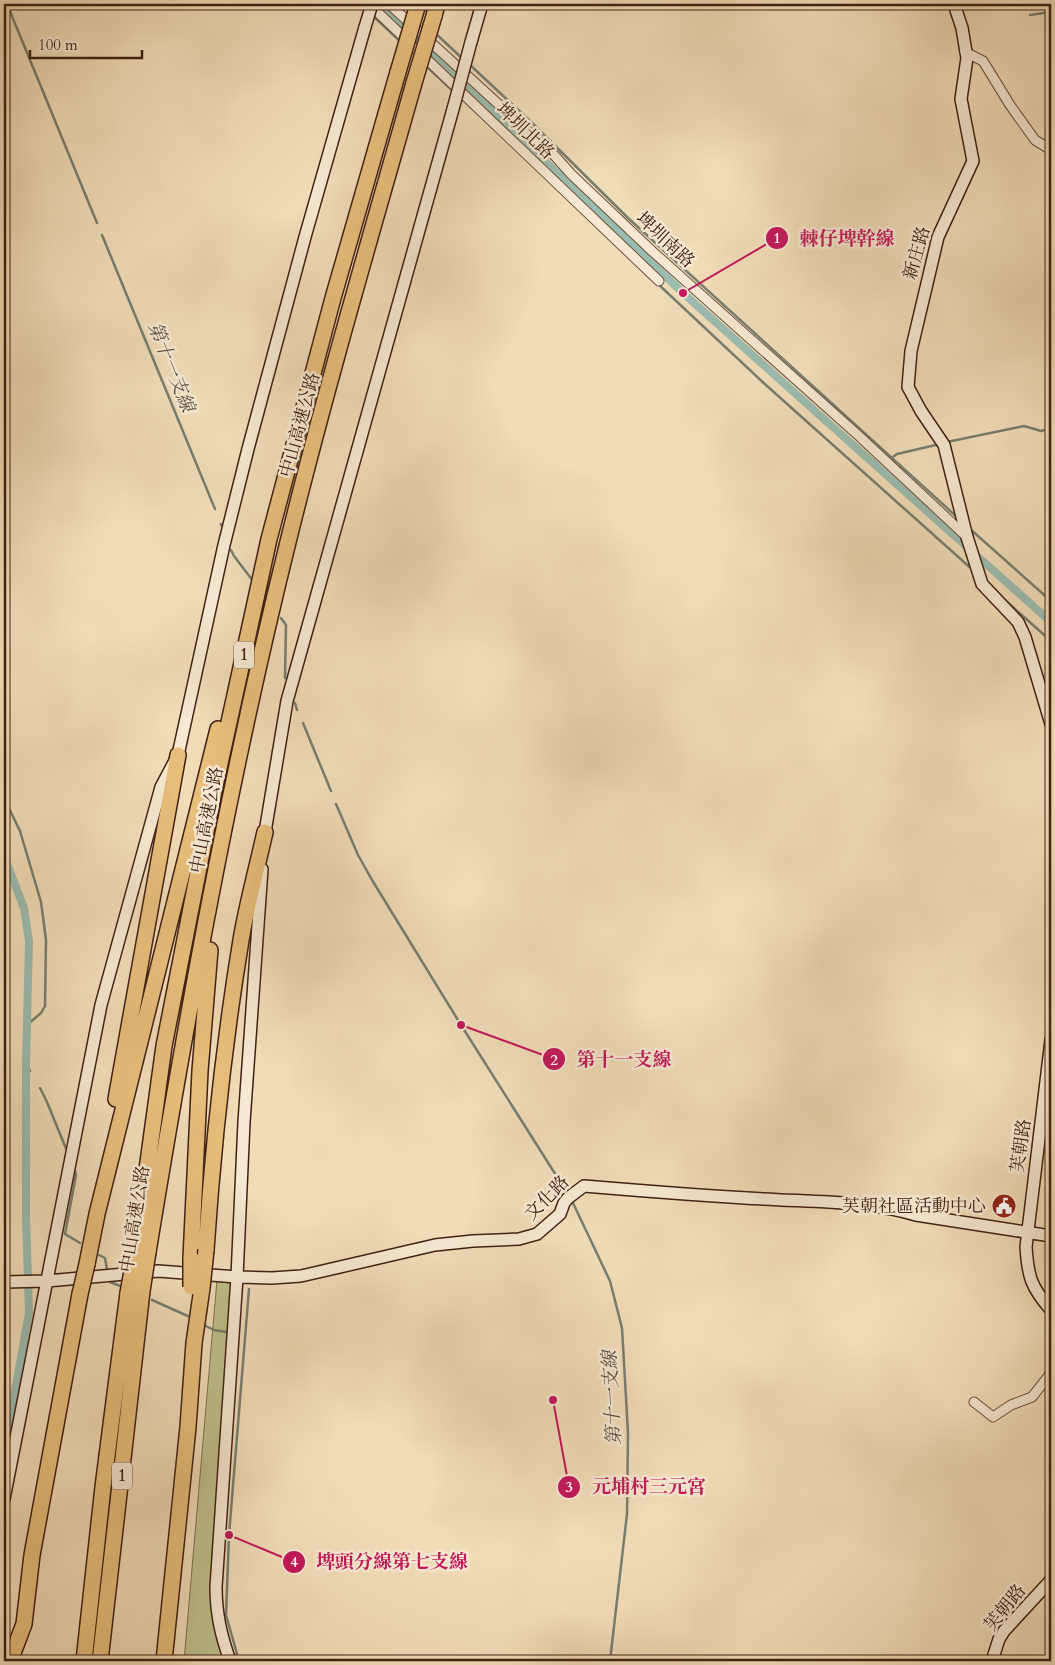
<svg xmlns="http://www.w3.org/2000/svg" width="1055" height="1665" font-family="Cardo,'Noto Serif TC',serif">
  <rect width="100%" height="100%" fill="#f1dcb8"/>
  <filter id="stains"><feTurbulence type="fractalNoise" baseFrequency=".004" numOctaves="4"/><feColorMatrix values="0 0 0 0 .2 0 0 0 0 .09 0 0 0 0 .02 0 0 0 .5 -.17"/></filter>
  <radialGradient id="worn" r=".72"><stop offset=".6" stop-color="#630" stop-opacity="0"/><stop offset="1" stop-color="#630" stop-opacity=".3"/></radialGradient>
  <path fill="#bebf8b" stroke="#7f704f" d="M217,1280l15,1 -9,163 -11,118v37l13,62h-41z"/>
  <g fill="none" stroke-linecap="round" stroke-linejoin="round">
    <path stroke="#777e71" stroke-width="2.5" d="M7,4l90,219
      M360,4l6,6
      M404,4l6,6
      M372,15l29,27
      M1030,15l21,-3
      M434,32l29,27
      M469,64l59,55 100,99 330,300
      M425,65l29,27
      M460,97l34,32
      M102,235l113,274
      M658,284l109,102 207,185
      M947,442l77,-16 17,5 10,-3
      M890,459l7,-5 43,-10
      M221,524v1
      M969,528l82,73
      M231,550l3,6 19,25
      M998,594l53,47
      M281,618l5,7 -1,53
      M295,703l2,7
      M303,723l28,68
      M4,798l16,33 21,71 5,38 -1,66 -4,7 -14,12
      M336,804l22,51 14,25 89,145 105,166
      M26,1064l4,7
      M40,1088l7,14 20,49
      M75,1171l1,4 -11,59 15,9
      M573,1203l37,78 12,47 6,105 -1,81 -17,147
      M99,1255l6,3 2,11
      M110,1282l13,5
      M152,1300l38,17
      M204,1325l10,5 12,2
      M239,1661l-13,-46 3,-80 20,-246"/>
    <path stroke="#9bbcb0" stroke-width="8" d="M380,4l303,289 368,329
      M4,856l20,52 5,33 -3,123v153l3,96 -25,139"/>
    <defs>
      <path id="street" d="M369,4l290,277
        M389,4l165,151 17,19 81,77 207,185 108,101
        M965,52l18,9 27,44 25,35 16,10
        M974,1402l19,15 18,-12 21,-8 19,-24"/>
      <path id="secondary" d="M954,4l8,24 5,30 -6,41 12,62 -35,76 -27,114 -3,36 13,24 23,34 23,92 15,47 36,38 7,15 26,87
        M471,42l11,-38
        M264,838l23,-137 166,-592
        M1051,1040l-25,207c2,30 5,40 25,63
        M4,1282l43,-1 111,-10 79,6 35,1 29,-2 134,-31 38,-4 46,-2 18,-5 23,-20 4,-11 4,-5 16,-12c60,5 120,10 180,13 49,3 105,2 152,16l135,21
        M4,1499l97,-494 60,-218 17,-32 46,-210 24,-96 57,-212 60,-210
        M230,1661c-9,-26 -14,-47 -14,-74l21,-310 7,-155 18,-253
        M992,1661l7,-22 5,-8 47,-51"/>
      <path id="highway" d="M434,16l3,-12
        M116,1099l62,-344
        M136,1249l28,-203 50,-255 55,-252 64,-241 65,-226
        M206,1250c7,-104 18,-207 35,-310 6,-36 16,-72 24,-108
        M148,1252c39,-238 82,-476 140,-710 38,-154 83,-307 126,-459
        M191,1258l9,-187 10,-121
        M87,1264l10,-50 121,-485
        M10,1661l14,-37 8,-69 48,-261
        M84,1661l19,-174 25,-194
        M100,1661l42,-370
        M164,1661l24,-234 6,-84 8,-55"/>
    </defs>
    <use href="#street" stroke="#6c4f3c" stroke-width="11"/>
    <use href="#secondary" stroke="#402013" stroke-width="14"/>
    <use href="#highway" stroke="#402013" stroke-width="18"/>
    <use href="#street" stroke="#f6e8d1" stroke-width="9"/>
    <use href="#secondary" stroke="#f6e8d1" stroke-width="11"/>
    <use href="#highway" stroke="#e8be7c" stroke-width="15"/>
    <defs>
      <path id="secondary-bridge" d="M365,27l7,-23
        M453,109l18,-67"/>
      <path id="highway-bridge" d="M398,72l20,-68
        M414,83l20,-67
        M191,1258v29
        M202,1288l4,-38
        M142,1291l6,-39
        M128,1293l8,-44
        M80,1294l7,-30"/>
    </defs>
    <use href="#secondary-bridge" stroke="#402013" stroke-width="14" stroke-linecap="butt"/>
    <use href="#highway-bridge" stroke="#402013" stroke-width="18" stroke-linecap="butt"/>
    <use href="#secondary-bridge" stroke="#f6e8d1" stroke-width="11"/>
    <use href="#highway-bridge" stroke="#e8be7c" stroke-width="15"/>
  </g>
  <defs>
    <symbol id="civic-disc" viewBox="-11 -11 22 22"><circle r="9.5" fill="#8f2418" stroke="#f6e8d1"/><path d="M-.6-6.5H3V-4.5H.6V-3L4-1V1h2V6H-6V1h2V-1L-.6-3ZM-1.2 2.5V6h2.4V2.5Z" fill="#fff"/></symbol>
  </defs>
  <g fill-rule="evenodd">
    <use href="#civic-disc" x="990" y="1192" width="28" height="28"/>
  </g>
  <g text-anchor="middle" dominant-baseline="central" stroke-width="5" stroke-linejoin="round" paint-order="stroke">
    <g fill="#f6e8d1" stroke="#775c4c" stroke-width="1">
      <rect x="234" y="641.5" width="20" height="27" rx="4"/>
      <rect x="112" y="1462.5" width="20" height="27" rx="4"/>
    </g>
    <g font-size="16" font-weight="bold" fill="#402013">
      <text x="244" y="655">1</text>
      <text x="122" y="1476">1</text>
    </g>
    <g font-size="18" fill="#402013" stroke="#f6e8d1">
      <text transform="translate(525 131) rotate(44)">埤圳北路</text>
      <text transform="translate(665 240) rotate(43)">埤圳南路</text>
      <text transform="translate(917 253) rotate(-74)">新庄路</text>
      <text transform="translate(300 425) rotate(-75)">中山高速公路</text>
      <text transform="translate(207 820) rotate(-79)">中山高速公路</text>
      <text transform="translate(1021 1146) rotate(-82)">芙朝路</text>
      <text transform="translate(547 1198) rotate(-45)">文化路</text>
      <text transform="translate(135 1219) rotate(-81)">中山高速公路</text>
      <text transform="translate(1005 1608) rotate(-51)">芙朝路</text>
    </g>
    <g font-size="18" fill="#402013" stroke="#f6e8d1" text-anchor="end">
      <text x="986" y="1206">芙朝社區活動中心</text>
    </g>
    <g font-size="19" font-style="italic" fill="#5b4f42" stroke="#f6e8d1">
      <text transform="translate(171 367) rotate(68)">第十一支線</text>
      <text transform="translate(612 1398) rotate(-93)">第十一支線</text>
    </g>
  </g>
  <path fill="none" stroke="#c2185b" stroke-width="2" d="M683 293L777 238M461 1025L554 1059M553 1400L569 1487M229 1535L294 1562"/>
  <g fill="#c2185b" stroke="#f6e8d1" stroke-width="2">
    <circle cx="683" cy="293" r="5"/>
    <circle cx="461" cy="1025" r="5"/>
    <circle cx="553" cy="1400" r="5"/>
    <circle cx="229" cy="1535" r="5"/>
    <circle cx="777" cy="238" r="12"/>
    <circle cx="554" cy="1059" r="12"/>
    <circle cx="569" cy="1487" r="12"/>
    <circle cx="294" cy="1562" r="12"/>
  </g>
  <g font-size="15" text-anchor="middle" font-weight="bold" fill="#fff">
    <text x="777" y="243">1</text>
    <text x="554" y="1065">2</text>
    <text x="569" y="1492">3</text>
    <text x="294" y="1567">4</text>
  </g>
  <g font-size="19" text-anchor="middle" font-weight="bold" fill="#c2185b" stroke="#f6e8d1" stroke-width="5" stroke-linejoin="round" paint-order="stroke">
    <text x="847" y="245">棘仔埤幹線</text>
    <text x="624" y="1066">第十一支線</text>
    <text x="649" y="1493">元埔村三元宮</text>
    <text x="392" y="1568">埤頭分線第七支線</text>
  </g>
  <rect width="1055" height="1665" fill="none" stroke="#f1dcb8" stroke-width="20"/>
  <rect x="5" y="5" width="1045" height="1655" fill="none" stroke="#402013" stroke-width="2.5"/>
  <rect x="10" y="10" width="1035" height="1645" fill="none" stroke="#402013"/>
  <path d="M30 50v8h112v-8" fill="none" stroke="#402013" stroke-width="2.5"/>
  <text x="38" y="50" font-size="15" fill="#402013" stroke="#f6e8d1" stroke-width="4" paint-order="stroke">100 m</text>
  <rect width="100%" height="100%" filter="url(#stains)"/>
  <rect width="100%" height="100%" fill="url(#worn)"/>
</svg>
